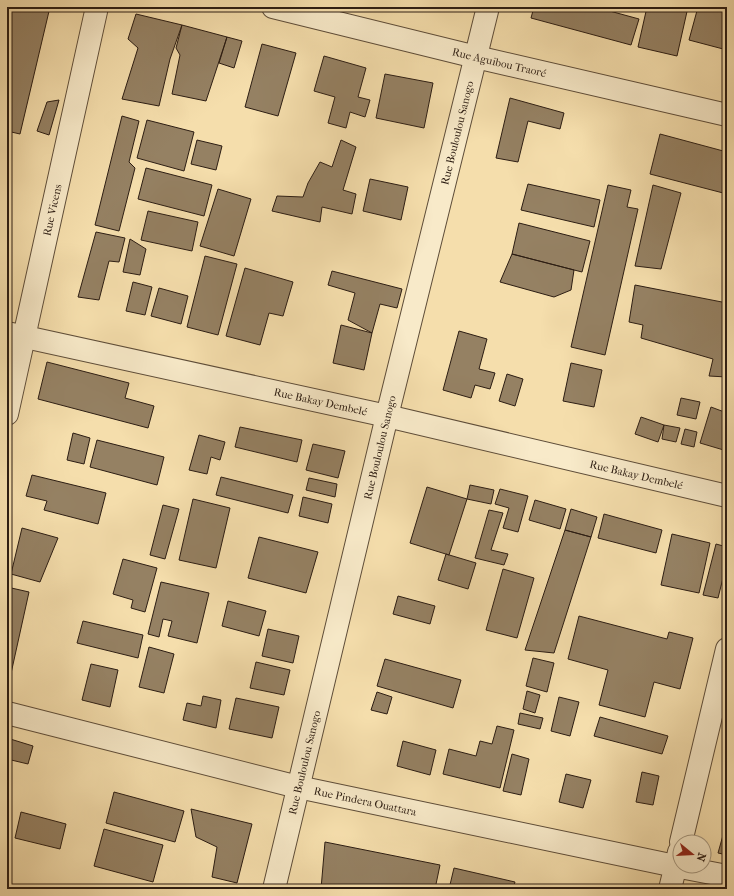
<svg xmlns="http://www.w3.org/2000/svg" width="734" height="896" font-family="'IM FELL French Canon',serif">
  <rect width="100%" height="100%" fill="#f5deac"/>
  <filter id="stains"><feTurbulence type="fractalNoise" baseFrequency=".005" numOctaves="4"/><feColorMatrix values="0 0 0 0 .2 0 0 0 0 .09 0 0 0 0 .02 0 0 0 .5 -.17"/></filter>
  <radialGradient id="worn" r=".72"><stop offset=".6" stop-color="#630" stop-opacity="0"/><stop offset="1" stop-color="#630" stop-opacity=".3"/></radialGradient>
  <path fill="#958163" stroke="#2c1d13" d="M7,7h43l-30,127 -13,-3z
    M534,7h61l44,12 -8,26 -100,-27z
    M647,7h41l-11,49 -39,-9z
    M698,7h29v43l-38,-10z
    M136,14l46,11 -12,34 -11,47 -37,-7 16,-51 -10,-9z
    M182,25l45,12 -21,64 -34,-7 8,-39 -4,-7z
    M227,37l15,4 -8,27 -15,-5z
    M262,44l34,9 -18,63 -33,-9z
    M324,56l42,12 -8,29 12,3 -5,17 -15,-5 -4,16 -18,-5 7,-26 -21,-6z
    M385,74l48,9 -9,45 -48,-10z
    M510,98l54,15 -4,16 -32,-8 -10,41 -22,-4z
    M59,100l-10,35 -12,-4 10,-29z
    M122,116l17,5 -10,41 6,6 -16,63 -24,-6z
    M147,120l47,12 -10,39 -47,-13z
    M660,134l67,18v42l-77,-20z
    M197,140l25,6 -6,24 -25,-6z
    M341,140l15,7 -13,43 13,4 -4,20 -30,-7 -2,15 -48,-11 5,-15 26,1 5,-14 12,-21 12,5z
    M146,168l66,17 -8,31 -66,-17z
    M370,179l38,8 -7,33 -38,-9z
    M528,184l72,16 -6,27 -73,-17z
    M608,185l23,5 -4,17 11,2 -33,146 -34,-8z
    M653,185l28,8 -20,76 -26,-3z
    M218,189l33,10 -17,57 -34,-10z
    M148,211l50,11 -6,29 -51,-11z
    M519,223l71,18 -8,31 -70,-18z
    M96,232l29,6 -6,24 -10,-1 -10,39 -21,-3z
    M130,239l16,10 -6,26 -17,-3z
    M512,254l62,16 -3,20 -17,7 -54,-15z
    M205,256l32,8 -19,71 -31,-8z
    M245,268l48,14 -10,34 -14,-3 -9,32 -34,-9z
    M332,271l70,18 -5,19 -17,-4 -8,29 -24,-13 7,-27 -27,-8z
    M133,282l19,5 -7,28 -19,-4z
    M635,285l92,18v74l-18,-1 4,-17 -72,-21 2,-13 -14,-3z
    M159,288l29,8 -7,28 -30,-8z
    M341,325l31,8 -8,37 -31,-7z
    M459,331l28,8 -8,30 16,4 -5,16 -15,-4 -4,13 -28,-8z
    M47,362l82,21 -4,15 29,8 -6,22 -110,-29z
    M571,363l31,7 -8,37 -31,-6z
    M507,374l16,5 -8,27 -16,-5z
    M681,398l19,4 -4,17 -19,-4z
    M711,407l16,6v38l-27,-8z
    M641,417l23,8 -6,17 -23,-8z
    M664,425l16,3 -4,14 -14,-3z
    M240,427l62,13 -5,22 -62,-15z
    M685,429l12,3 -3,15 -13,-3z
    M73,433l17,5 -6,26 -17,-4z
    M199,435l26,7 -5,18 -9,-3 -4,17 -18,-4z
    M97,440l67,17 -7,28 -67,-18z
    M313,444l32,7 -7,27 -32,-8z
    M32,475l74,18 -8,31 -54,-14 3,-9 -21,-5z
    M221,477l72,18 -5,18 -72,-18z
    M309,478l28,6 -2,13 -29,-7z
    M470,485l24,5 -3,14 -24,-5z
    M427,487l40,12 -18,56 -39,-12z
    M500,489l28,7 -10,36 -15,-4 6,-20 -14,-4z
    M303,497l29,7 -4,19 -29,-7z
    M193,499l37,9 -14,60 -37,-8z
    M535,500l31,9 -6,20 -31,-9z
    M163,505l16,4 -14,50 -15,-4z
    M571,509l26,8 -6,20 -26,-7z
    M489,510l14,3 -12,37 17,4 -4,11 -29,-7z
    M604,514l58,16 -6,23 -58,-15z
    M22,528l36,10 -18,44 -29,-8z
    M565,530l26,7 -37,116 -29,-3z
    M672,534l38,9 -11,50 -38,-8z
    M259,537l59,15 -12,41 -58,-15z
    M716,544l11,3v15l-9,36 -15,-3z
    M446,554l30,9 -8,26 -30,-9z
    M123,559l34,9 -12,44 -14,-4 2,-8 -20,-6z
    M503,569l31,9 -17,60 -31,-8z
    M161,582l48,11 -12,50 -29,-7 4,-15 -9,-2 -4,18 -11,-3z
    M7,587l22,5 -19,86h-3z
    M398,596l37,10 -5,18 -37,-10z
    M228,601l38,10 -7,25 -37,-10z
    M579,616l88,23 2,-7 24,6 -13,51 -26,-7 -9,35 -46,-12 9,-35 -40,-11z
    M83,621l60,14 -5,23 -61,-15z
    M268,629l31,7 -6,27 -31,-7z
    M149,647l25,7 -10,39 -25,-6z
    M533,658l21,5 -7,29 -21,-6z
    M385,659l76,21 -8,28 -76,-22z
    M256,662l34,8 -6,25 -34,-7z
    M91,664l27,6 -8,37 -28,-7z
    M527,691l13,4 -5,18 -12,-4z
    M377,692l15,5 -5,17 -16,-4z
    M203,696l18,4 -5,28 -33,-8 4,-17 14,3z
    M559,697l20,5 -9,34 -19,-5z
    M236,698l43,9 -7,31 -43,-9z
    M520,713l23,5 -3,11 -22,-5z
    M600,717l68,19 -6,18 -68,-18z
    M497,726l17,4 -14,58 -57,-14 6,-25 27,7 4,-15 12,3z
    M7,738l26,8 -5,18 -21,-5z
    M403,741l33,9 -6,25 -33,-9z
    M512,754l17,5 -8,36 -18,-4z
    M642,772l17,4 -6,29 -17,-3z
    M566,774l25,6 -8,28 -24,-6z
    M114,792l70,19 -9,31 -69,-19z
    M191,809l61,15 -15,59 -25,-6 5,-30 -21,-10z
    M21,812l45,12 -6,25 -45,-11z
    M727,821v34l-9,-2z
    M104,829l59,16 -10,37 -59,-16z
    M325,842l115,23 -5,24h-24l-7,-2v2h-83z
    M454,868l61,14 -2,7h-64z"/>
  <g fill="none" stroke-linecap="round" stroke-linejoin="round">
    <defs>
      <g id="minor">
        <path id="s1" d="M273,7l203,50 251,58"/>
        <path id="s2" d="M7,333l380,83 340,80"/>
        <path id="s3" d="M7,414l90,-407"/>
        <path id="s4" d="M7,713l291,74 377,79 52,10"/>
        <path d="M681,842l46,-193"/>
        <path id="s5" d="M274,889l113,-473 101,-409"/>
        <path d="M670,889l9,-37"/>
      </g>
    </defs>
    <use href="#minor" stroke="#5e4d39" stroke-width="24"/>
    <use href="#minor" stroke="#f8eac9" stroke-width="22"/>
  </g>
  <g text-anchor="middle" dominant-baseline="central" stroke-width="4" stroke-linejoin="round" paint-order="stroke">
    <g font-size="11" fill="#2c1d13" stroke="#f8eac9">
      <text stroke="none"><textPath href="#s1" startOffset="233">Rue Aguibou Traoré</textPath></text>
      <text stroke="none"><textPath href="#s5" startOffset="778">Rue Bouloulou Sanogo</textPath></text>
      <text stroke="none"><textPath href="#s3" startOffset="209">Rue Vicens</textPath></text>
      <text stroke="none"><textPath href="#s2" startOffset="321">Rue Bakay Dembelé</textPath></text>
      <text stroke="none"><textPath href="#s5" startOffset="454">Rue Bouloulou Sanogo</textPath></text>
      <text stroke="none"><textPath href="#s2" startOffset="645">Rue Bakay Dembelé</textPath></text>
      <text stroke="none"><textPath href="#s5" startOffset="130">Rue Bouloulou Sanogo</textPath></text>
      <text stroke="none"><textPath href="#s4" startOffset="369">Rue Pindera Ouattara</textPath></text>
    </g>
  </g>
  <rect width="734" height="896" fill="none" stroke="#f5deac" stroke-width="24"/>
  <rect x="8" y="8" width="718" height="880" fill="none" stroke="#2c1d13" stroke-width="2"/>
  <rect x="12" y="12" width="710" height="872" fill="none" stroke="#2c1d13"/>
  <g transform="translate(692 854) rotate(108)"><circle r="19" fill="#f8eac9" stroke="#a69880"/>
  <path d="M0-3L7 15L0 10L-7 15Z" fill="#8f2418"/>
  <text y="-6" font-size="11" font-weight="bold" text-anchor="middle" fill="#2c1d13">N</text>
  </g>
  <rect width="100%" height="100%" filter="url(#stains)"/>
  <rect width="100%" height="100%" fill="url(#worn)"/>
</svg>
